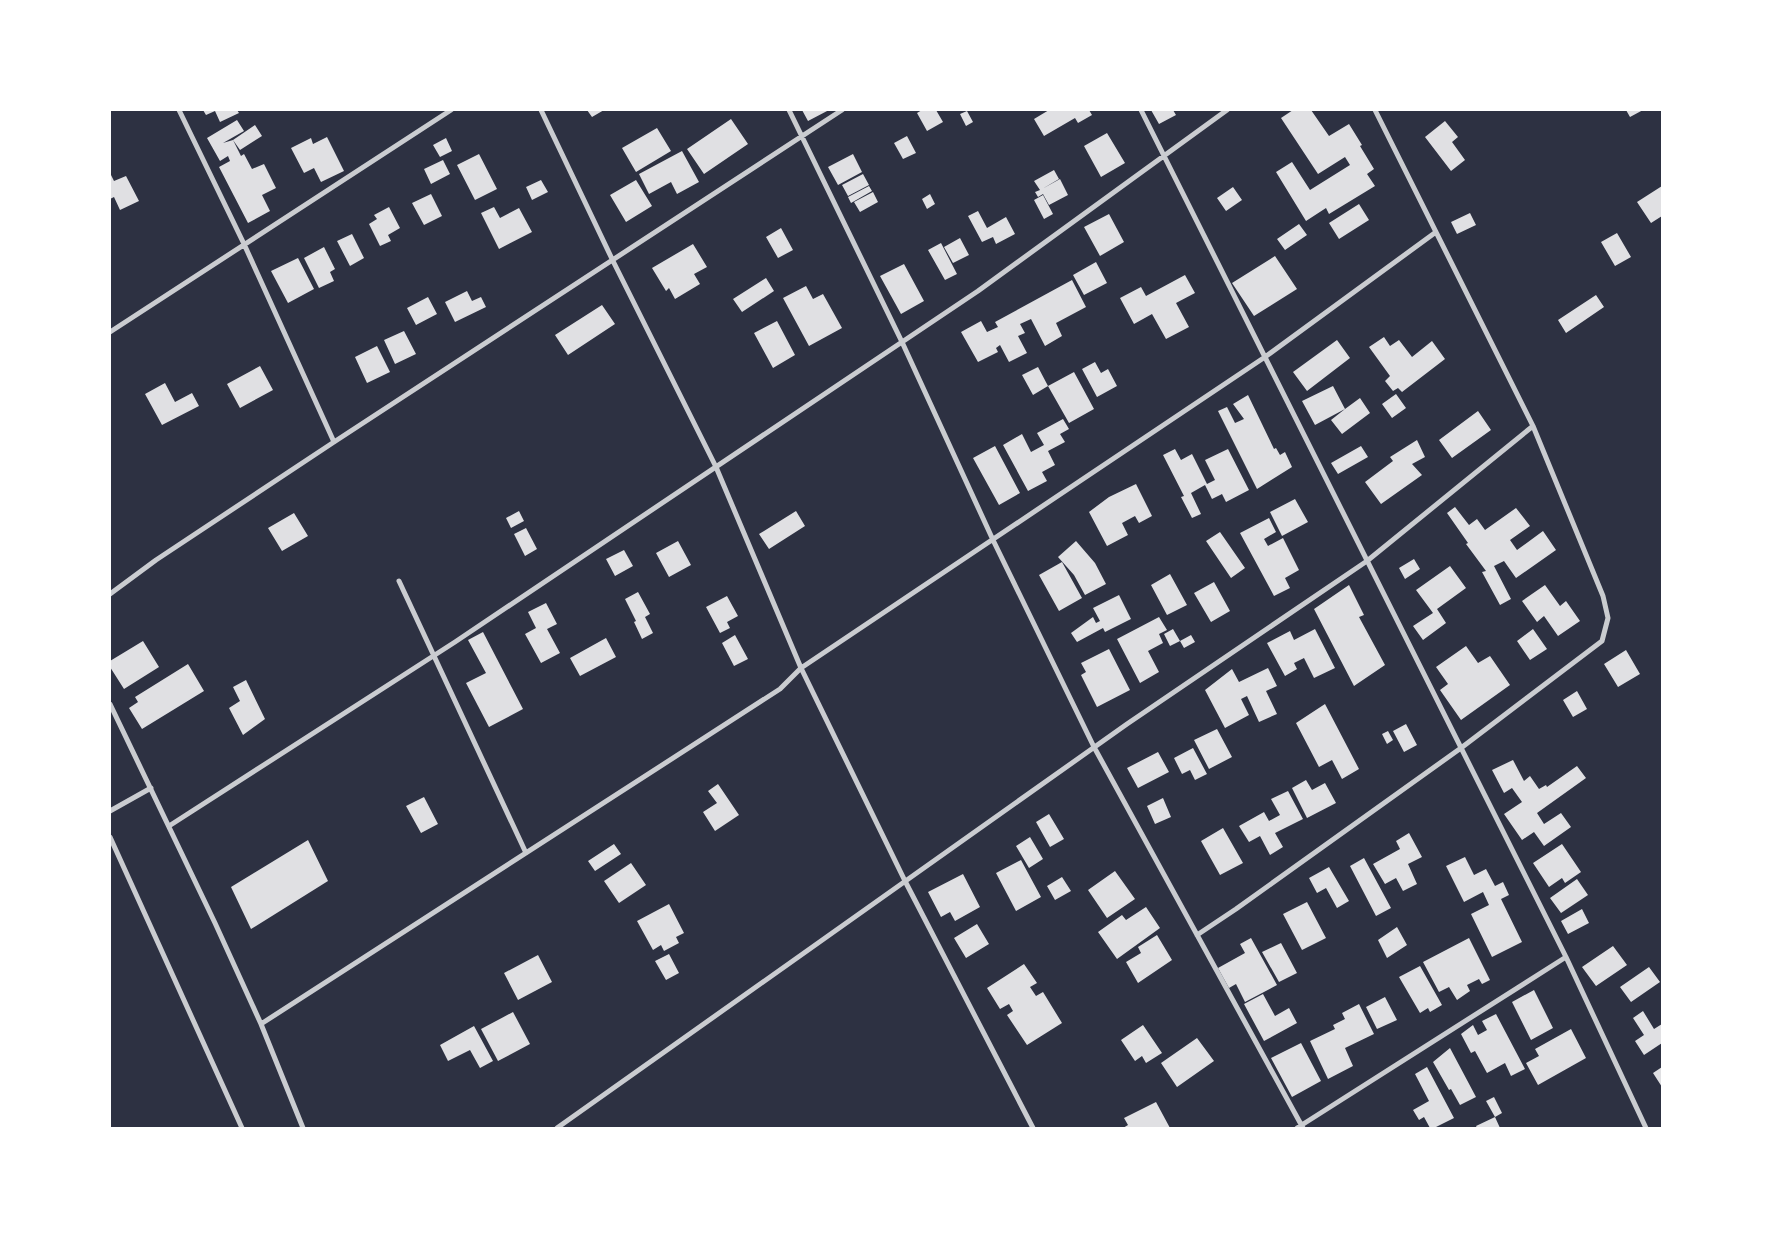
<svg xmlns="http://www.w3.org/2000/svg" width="1772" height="1238" font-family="'Noto Serif',serif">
  <rect width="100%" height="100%" fill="#2d3142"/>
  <path fill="#e0e0e3" d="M203,110h34l2,3 -19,9 -5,-11 -9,4z
    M587,110h17l-12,7z
    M802,110h27l-21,11z
    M922,110h14l7,12 -16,9 -10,-18z
    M1049,110h40l3,5 -14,8 -3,-5 -31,18 -10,-17z
    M1151,110h22l3,5 -17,9z
    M1293,110h18l18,26 20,-12 13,21 -2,1 14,23 -7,5 8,12 -46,28 -3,-6 -20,13 -30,-49 16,-10 18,28 40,-25 -5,-8 -27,17 -37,-56z
    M1626,110h17l-13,7z
    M967,111l6,11 -7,4 -6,-12z
    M731,119l17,25 -44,30 -17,-25z
    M237,120l7,11 -21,12 10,-3 22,-15 7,11 -22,14 -7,-10 8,16 3,-2 8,15 12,-5 12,24 -14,7 8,16 -22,12 -29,-56 11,-6 -2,-5 -8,5 -13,-23z
    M1445,121l13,16 -6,5 13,18 -14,11 -26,-34z
    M657,128l14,23 -35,21 -14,-24z
    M1107,133l18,30 -24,14 -17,-31z
    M907,136l9,17 -13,6 -9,-16z
    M327,137l17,34 -23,11 -7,-14 -10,5 -13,-25 20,-10 2,6z
    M446,138l6,13 -12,6 -7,-12z
    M682,151l17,31 -22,12 -6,-12 -22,12 -10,-20z
    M479,154l18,35 -22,11 -18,-35z
    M853,154l9,18 -24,13 -10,-18z
    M443,160l7,14 -19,10 -7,-15z
    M1054,170l5,9 -17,10 18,-10 8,16 -19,10 -6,-11 -5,3 -3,-5 5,-2 -6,-9z
    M110,173l4,8 12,-5 13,25 -19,9 -6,-13 -4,2z
    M863,174l6,11 -21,11 -6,-11z
    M541,180l7,12 -16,8 -6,-13z
    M636,180l16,26 -26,16 -16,-27z
    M869,186l3,5 -21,12 -3,-6z
    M1662,186v30l-11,7 -14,-21z
    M1233,187l9,13 -16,11 -9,-13z
    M873,192l5,10 -18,10 -6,-10z
    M431,194l11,22 -18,9 -12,-22z
    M930,194l5,10 -8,5 -5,-10z
    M1043,195l10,19 -9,5 -10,-19z
    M1359,204l10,16 -30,19 -10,-16z
    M389,207l11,21 -12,7 3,6 -11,5 -11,-22 8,-5 -3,-4z
    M494,207l6,11 19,-10 13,24 -33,17 -18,-36z
    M978,211l9,17 19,-11 9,17 -19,10 -3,-7 -11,5 -14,-26z
    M1470,213l6,12 -19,9 -6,-12z
    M1109,214l15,28 -24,14 -16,-29z
    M1299,224l8,11 -22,15 -8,-11z
    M781,228l12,22 -15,8 -12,-21z
    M1617,233l14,24 -16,9 -14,-24z
    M352,234l12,24 -14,8 -13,-25z
    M960,238l9,17 -16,8 -9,-16z
    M941,243l16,31 -12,6 -17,-30z
    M693,244l14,23 -13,7 6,10 -25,15 -6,-11 -3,3 -14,-23z
    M324,247l11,22 -5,3 4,9 -15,7 -15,-30z
    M1275,256l22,33 -43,27 -22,-33z
    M298,258l16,31 -26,14 -17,-32z
    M1096,262l11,21 -23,12 -11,-20z
    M904,264l20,37 -23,13 -21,-38z
    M1185,275l10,18 -19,10 13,24 -23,12 -14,-25 -18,10 -14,-26 21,-11 5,9z
    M766,278l8,13 -32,21 -9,-13z
    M1072,280l14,27 -30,16 6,13 -17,10 -14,-27 -11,5 5,9 -7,3 9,17 -18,9 -9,-17 -4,3 2,4 -20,10 -17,-30 20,-11 6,11 11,-5 -3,-5z
    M806,286l7,13 10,-5 19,34 -33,18 -26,-48z
    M467,291l5,10 9,-4 5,10 -31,15 -10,-20z
    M1596,295l8,12 -38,26 -8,-13z
    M428,297l9,17 -21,11 -9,-17z
    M602,305l13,19 -47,31 -13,-20z
    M777,321l18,34 -22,13 -19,-35z
    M404,331l12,23 -21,10 -11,-24z
    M1384,337l6,9 9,-6 13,17 20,-16 13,18 -43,33 -4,-4 -5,3 -8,-10 5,-5 -21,-29z
    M1337,340l13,18 -43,33 -14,-19z
    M377,346l13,26 -23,11 -12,-26z
    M1095,362l6,11 7,-4 9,17 -20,11 -15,-28z
    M260,366l13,24 -33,18 -13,-24z
    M1038,367l10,19 -15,9 -11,-20z
    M1074,372l20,37 -25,14 -21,-37z
    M165,383l10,19 17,-9 7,13 -37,19 -17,-31z
    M1333,386l12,23 15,-11 10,15 -28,21 -11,-14 14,-11 -30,16 -13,-24z
    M1396,394l10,14 -14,10 -10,-14z
    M1248,395l26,54 2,-1 4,7 5,-3 7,15 -35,22 -39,-78 9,-4 8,16 9,-4 -11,-15z
    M1478,411l13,19 -39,28 -13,-18z
    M1063,419l6,10 -9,5 5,8 -17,9 7,14 -13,7 5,9 -19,10 -25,-46 19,-11 9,18 13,-7 -7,-12z
    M1417,440l8,17 -13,7 10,11 -41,29 -16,-22 28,-21 -3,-4z
    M995,446l25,47 -21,12 -26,-47z
    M1361,446l7,11 -30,17 -7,-11z
    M1175,449l6,11 11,-6 15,30 8,-4 -10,-20 23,-11 21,41 -23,12 -4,-8 -10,5 -7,-14 -14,8 10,21 -9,4 -11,-21 3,-1 -21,-41z
    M1136,484l16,32 -13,7 -4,-7 -13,7 6,12 -21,11 -18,-34 20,-15z
    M1295,499l13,23 -26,14 -12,-24z
    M1455,507l14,18 8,-6 8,11 31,-22 14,18 -20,14 7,10 26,-19 13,19 -40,28 -12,-17 -10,5 17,33 -11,6 -18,-33 4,-1 -20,-27 2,-1 -21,-30z
    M519,511l5,10 -13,7 -5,-10z
    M796,511l9,15 -36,23 -10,-15z
    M294,513l14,23 -26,15 -14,-23z
    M1269,518l7,14 -12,7 4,7 15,-8 16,32 -14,8 5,10 -16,8 -34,-63z
    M526,528l11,21 -12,7 -11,-22z
    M1220,532l25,36 -14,10 -25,-37z
    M678,541l13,24 -22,12 -13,-24z
    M1076,541l19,22 11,21 -21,11 -11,-20 -16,-18z
    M624,550l9,16 -18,10 -9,-17z
    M1414,559l6,10 -15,10 -6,-11z
    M1062,562l20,36 -23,13 -20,-36z
    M1450,566l16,22 -29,21 9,14 -23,17 -10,-14 20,-13 -17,-23z
    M1170,574l17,31 -20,10 -16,-30z
    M1214,582l16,29 -19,11 -17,-29z
    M1349,585l15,30 -5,2 26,48 -31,21 -40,-77z
    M1545,585l15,21 6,-5 14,20 -22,15 -14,-20 -7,6 -15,-21z
    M638,592l12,22 -5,3 8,16 -11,6 -8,-17 2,-1 -11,-22z
    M1119,595l12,24 -26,13 -2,-4 -26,14 -6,-9 22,-16 3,6 4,-2 -7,-13z
    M727,596l11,20 -11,6 3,6 -10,5 -14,-26z
    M546,603l11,21 -10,5 13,24 -19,10 -16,-29 11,-6 -8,-16z
    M1159,617l8,13 -8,4 4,9 -15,8 11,21 -19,11 -23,-44z
    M1173,629l7,12 -10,5 -6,-12z
    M1315,629l20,39 -21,10 -10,-20 -10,5 3,6 -12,7 -18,-33 23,-12 4,9z
    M1533,629l14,20 -17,11 -13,-19z
    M483,632l40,77 -34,18 -23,-44 20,-10 -18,-33z
    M735,635l13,24 -14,7 -12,-23z
    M1191,635l4,7 -11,6 -4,-7z
    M606,638l10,19 -36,19 -10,-18z
    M143,641l16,26 -35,22 -14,-22v-6z
    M1466,646l12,17 12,-7 20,29 -49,35 -21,-30 8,-6 -12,-17z
    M1109,649l21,41 -33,17 -16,-32 5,-3 -5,-9z
    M1626,650l14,24 -22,13 -14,-23z
    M188,664l16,27 -62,38 -13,-21 9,-6 -3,-5z
    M1268,668l9,18 -11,5 11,23 -18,8 -12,-26 -6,3 8,16 -24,13 -20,-38 27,-21 7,13z
    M246,680l19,39 -22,16 -14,-27 11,-7 -7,-14z
    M1577,691l10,18 -14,8 -10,-17z
    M1325,704l34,65 -17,10 -10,-19 -13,7 -23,-44z
    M1406,724l11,21 -13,7 -11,-21z
    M1217,729l15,28 -23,12 -15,-29z
    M1388,731l5,9 -6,4 -5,-10z
    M1193,748l14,26 -12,6 -5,-10 -8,4 -8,-16z
    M1158,752l11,20 -31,16 -11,-20z
    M1513,760l11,21 6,-5 9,13 7,-4 1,2 30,-21 9,12 -49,35 7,11 17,-11 10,14 -27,19 -10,-14 -12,8 -18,-26 18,-12 -10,-14 -8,5 -12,-23z
    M1306,780l6,10 13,-7 11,20 -29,15 -15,-30z
    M718,784l21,31 -24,16 -12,-19 14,-9 -9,-12z
    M1288,791l15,28 -28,14 8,14 -13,8 -10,-19 -11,6 -10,-16 25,-14 5,9 11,-6 -9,-16z
    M424,797l14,27 -17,9 -15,-27z
    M1163,798l8,19 -16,7 -8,-18z
    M1049,814l15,25 -14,8 -14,-25z
    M1223,828l20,35 -23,12 -19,-34z
    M1409,833l13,24 -14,7 9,20 -14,7 -7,-13 -11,6 -12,-20 27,-15 -4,-8z
    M1030,837l13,22 -14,9 -13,-22z
    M308,840l20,41 -77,48 -20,-42z
    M614,844l7,10 -26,17 -7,-10z
    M1562,844l19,28 -16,11 -3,-5 -13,9 -16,-24z
    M1465,857l9,18 12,-6 9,17 8,-4 6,13 -8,4 21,43 -30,15 -21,-43 18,-9 -6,-13 -19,10 -18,-36z
    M1364,858l27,50 -15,8 -26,-50z
    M1021,860l20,37 -25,14 -20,-38z
    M631,863l15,22 -27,18 -15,-22z
    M1329,867l20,34 -12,7 -11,-20 -9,5 -8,-15z
    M1115,871l20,28 -28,19 -19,-28z
    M963,874l17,33 -25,14 -5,-9 -9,5 -13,-25z
    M1062,877l9,14 -16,9 -8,-14z
    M1577,879l11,16 -27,18 -11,-15z
    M1307,902l19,36 -24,12 -19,-36z
    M669,904l15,29 -8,4 3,6 -15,8 -3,-6 -8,5 -16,-29z
    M1146,907l14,21 -43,31 -19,-27 24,-17 4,5z
    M1582,909l7,14 -21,11 -7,-13z
    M977,924l12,20 -23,14 -12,-20z
    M1397,927l10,18 -20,13 -9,-18z
    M1157,935l15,25 -34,23 -12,-21 15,-9 -3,-6z
    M1251,938l26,47 -32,17 -9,-18 -7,4 -11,-20 27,-15 -5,-9z
    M1469,938l21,42 -8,4 -3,-5 -12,6 3,6 -13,9 -8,-13 -10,5 -16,-30z
    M1281,943l16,30 -18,9 -17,-30z
    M1613,946l14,19 -31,21 -14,-19z
    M669,954l10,19 -13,7 -11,-19z
    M538,955l14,27 -34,18 -14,-27z
    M1024,964l13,19 -7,4 6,9 7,-4 19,31 -35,22 -20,-30 6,-4 -4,-7 -9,5 -13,-21z
    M1420,966l22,39 -12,7 -2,-4 -8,5 -21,-36z
    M1649,967l11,15 -29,20 -11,-15z
    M1534,990l19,38 -22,12 -19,-38z
    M1263,994l12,22 14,-8 8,15 -33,18 -20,-37z
    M1385,997l12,23 -20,9 -11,-22z
    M1359,1004l15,30 -29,14 8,18 -25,13 -18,-38 25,-12 -2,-4 12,-6 -3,-6z
    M1643,1011l11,18 8,-5v19l-18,12 -9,-14 9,-6 -11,-17z
    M513,1012l17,32 -32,17 -17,-32z
    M1496,1014l29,55 -14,7 -6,-13 -18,10 -12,-22 -4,2 -10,-19 12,-9 5,10 9,-5 -5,-9z
    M1143,1025l19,28 -16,10 -4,-7 -7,5 -14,-21z
    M474,1026l19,35 -13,7 -10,-18 -22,11 -8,-16z
    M1571,1029l15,29 -48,27 -12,-22 13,-7 -4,-7z
    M1197,1038l17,23 -37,26 -16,-24z
    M1301,1043l20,38 -29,16 -21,-39z
    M1450,1048l26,49 -16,8 -9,-16 -2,1 -16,-28z
    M1427,1067l27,51 -20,10h-4l-6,-11 -5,3 -6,-10 16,-9 -14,-27z
    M1662,1067v20l-9,-14z
    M1494,1097l8,16 -7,4 -9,-16z
    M1156,1102l14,26h-47l5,-3 -4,-7z
    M1495,1117l5,11h-23l-1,-2z"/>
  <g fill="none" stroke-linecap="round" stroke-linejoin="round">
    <path stroke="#caccd0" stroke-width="5" d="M179,110l65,134 90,198
      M789,110l113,232 91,198 101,207 209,381
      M1141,110l425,847 80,171
      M110,332l341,-222
      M399,581l127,272
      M110,594l46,-34 178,-118 508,-332
      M110,704l105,219 46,101 42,104
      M110,811l41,-23
      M169,826l286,-184 523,-351 249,-181
      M110,837l132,291
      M1197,935l39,-26 225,-161 141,-107 6,-23 -5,-22 -70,-170 -158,-316
      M261,1024l519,-335 21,-21 -85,-201 -103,-206 -72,-151
      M557,1128l570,-404 240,-163 166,-135
      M1033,1128l-128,-247 -104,-213 464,-311 171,-125
      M1297,1128l269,-171"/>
  </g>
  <rect width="1772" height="1238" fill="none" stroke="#ffffff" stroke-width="222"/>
</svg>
